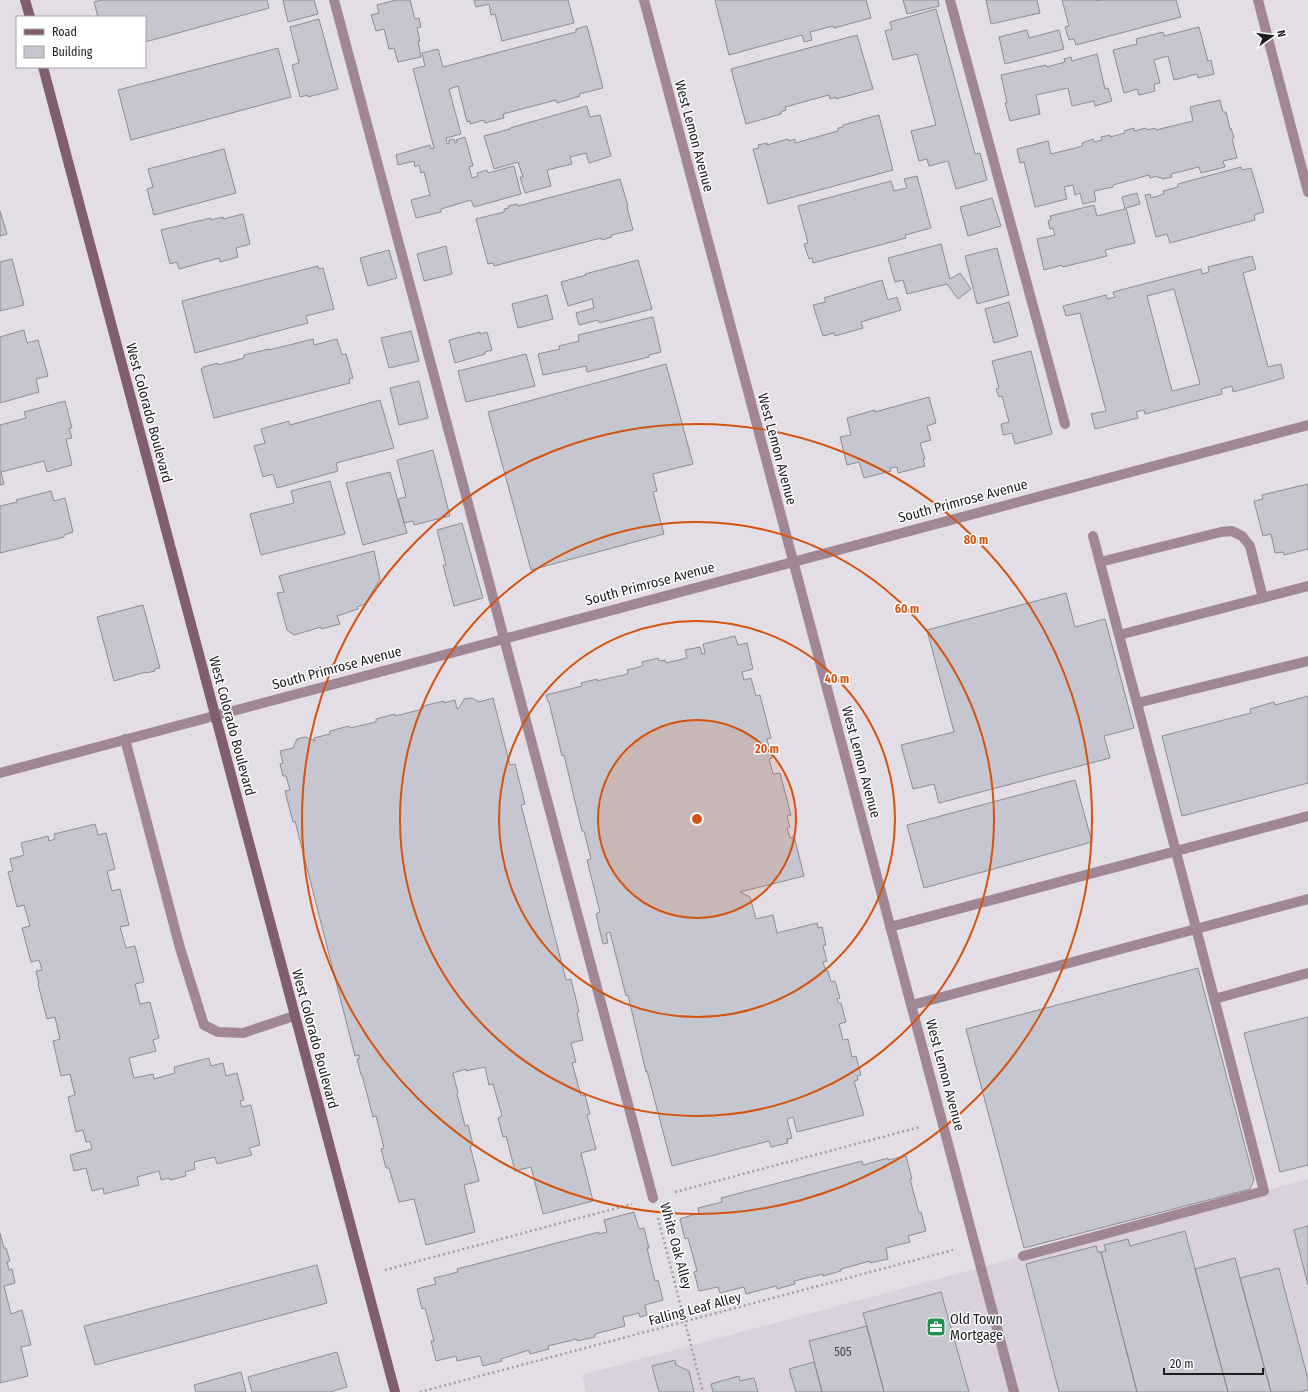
<svg xmlns="http://www.w3.org/2000/svg" width="1308" height="1392" font-family="'Fira Sans Condensed',sans-serif">
  <rect width="100%" height="100%" fill="#e3dee6"/>
  <path fill="#dad1df" d="M1308,1179v213h-722l-4,-17z"/>
  <path fill="#c5c6cf" stroke="#8b8c94" fill-rule="evenodd" d="M101,0h166l2,8 -124,34v-25h-47l-4,-15z
    M283,0h31l4,14 -30,8z
    M396,0h14l5,19 4,-1 2,9 -4,1 3,13h-2l3,16 -23,5 -4,-14 -5,1 -5,-20 -8,2 -5,-16 8,-2 -2,-8z
    M474,0h94l6,23 -72,18 -7,-27 -4,1 -2,-11 -13,3z
    M715,0h151l5,18 -37,10 -1,-2 -23,6 2,8 -8,2 -2,-7 -73,20z
    M903,0h35l1,6 -32,8z
    M986,0h51l3,13 -49,11z
    M1062,0h35v1l5,-1h74l5,17 -105,28 -2,-6 -5,1 -4,-13 4,-1z
    M936,9l39,145 5,-1 7,27 -31,9 -8,-28 -19,5 -2,-7 -8,2 -8,-30 25,-6 -19,-71 -24,6 -8,-29 7,-2 -2,-7z
    M319,19l19,70 -30,8v-2l-8,2 -8,-32 7,-2 -9,-36z
    M587,26l16,62 -24,6 1,2 -23,7 -1,-3 -53,14 1,4 -19,5 -1,-3 -14,4v-3l-3,1 -9,-36 -9,3 12,45 -15,4 1,6h2v-4l5,-1 1,4 2,-1 -1,-2 9,-3 8,29 -4,1 3,11 6,-2 -1,-3 10,-3 1,3 26,-7 7,28 -47,13 -3,-7 -30,9v3l-25,6 -5,-18 19,-5 -6,-23 -3,1 -2,-8 -4,2 -1,-6 -16,4 -2,-10 34,-10 1,4 3,-1 -21,-79 12,-3 -3,-13 16,-4 5,18 133,-35v-3z
    M1199,27l9,34 3,-1 3,14 -16,4 -1,-4 -23,6 -6,-24 -14,4 6,23 -6,1 1,7 -16,4 -2,-6 -13,4 -11,-43 24,-6 -1,-5 27,-7 1,4z
    M1027,30l2,8 30,-8 5,19 -59,15 -6,-27z
    M857,35l16,54 -37,10v-2l-6,2 -1,-4 -44,12 1,3 -5,2v2l-35,10 -15,-55z
    M278,48l13,49 -160,43 -13,-50z
    M1097,54l8,35 3,-1 4,13 -17,5 -1,-5 -22,5 -4,-18 -32,7 4,19 -30,7 -5,-18h2l-6,-28 45,-10 1,2 18,-5 -1,-3 7,-2 1,4z
    M1220,100l3,12h3l4,17 1,-1 3,10 -2,1 5,19 -14,3 2,6 -24,6 -2,-6 -28,7 1,3 -10,2 -1,-2 -3,1 -1,-2 -7,2 -1,-3 -36,10v2l-19,4 2,10 -13,3 -3,-11 -5,2 -2,-10 -9,2 3,12 -32,8 -11,-45 -4,1 -3,-14 31,-8 3,13 32,-8 -1,-3 11,-4 1,3 8,-2 -1,-3 9,-2v2l15,-4 -1,-2 10,-3v3l12,-3 1,2 8,-2 1,2 37,-9 -3,-14z
    M587,106l3,11 10,-2 11,41 -22,7 -3,-10 -16,4 2,7 -25,6 4,16 -26,7 -5,-16h3l-5,-15 -24,7 -10,-33 26,-7v-1z
    M879,115l14,55 -125,34 -15,-55 6,-1 -1,-3 9,-2v2l21,-6 1,2 6,-2v4l43,-12v-3l5,-1v-2z
    M224,149l12,44 -82,22 -7,-26 6,-2 -5,-18z
    M1241,167l1,3 9,-2 13,44 -10,3 1,5 -85,23 -3,-9 -11,3 -11,-42 5,-1 1,4 13,-4 -1,-3 15,-4v-3z
    M917,176l14,52 -26,7 1,3 -93,25 -1,-5 -3,1 -5,-15 4,-1 -10,-37 93,-25 3,10 13,-3 -3,-9z
    M620,179l8,27 -1,1 6,23 -22,5 1,2 -10,3 -1,-2 -107,28 -1,-3 -5,1 -12,-45 28,-7v-3l5,-1 -1,-2 9,-2 1,2z
    M1137,193l3,11 -14,4 9,35 -30,7 2,6 -44,11 -1,-2 -18,5 -7,-31 18,-4 -2,-7 -3,1 -2,-8 3,-1 -1,-4 44,-11 3,11 28,-7 -3,-12z
    M992,198l9,28 -33,10 -8,-29z
    M0,211l7,23 -7,2z
    M243,214l7,30 -14,4 2,9 -18,5 -1,-4 -40,11 -2,-7 -7,2 -9,-34 50,-12v2l12,-3v2z
    M941,244l9,35 10,-6 11,16 -13,10 -11,-15 -40,10 -4,-14 -8,2 -7,-24z
    M446,246l6,28 -28,7 -7,-27z
    M997,248l12,47 -32,9 -12,-48z
    M389,250l8,28 -29,8 -8,-28z
    M1252,256l4,13 -13,4 25,94 13,-3 3,14 -51,14 -1,-6 -11,3 1,5 -77,20 -1,-4 -8,2 2,6 -43,11 -4,-15 15,-3 -26,-98 -14,3 -3,-10 43,-11 1,4 8,-2 -2,-5 88,-23 1,5 7,-2 -1,-5zM1174,289l26,95 -28,7 -25,-95z
    M12,259l12,46 -24,6v-49z
    M638,260l14,49 -53,14 -1,-3 -19,5 -3,-12 18,-5 -2,-9 -24,7 -7,-24 25,-7 -1,-1z
    M318,266v3l5,-1 11,41 -28,7 2,7 -113,30 -13,-52z
    M882,280l6,20 9,-3 4,13 -40,12 2,6 -28,8 -1,-3 -11,3 -10,-31 13,-3 -2,-4z
    M547,295l6,24 -35,9 -6,-24z
    M1009,302l9,34 -24,7 -9,-34z
    M653,317l8,35 -12,3v2l-62,15 -1,-6 -43,9 -5,-21 22,-5 -1,-3 20,-5 -1,-6z
    M24,330l3,13 11,-3 10,36 -12,3 3,13 -39,11v-66z
    M411,331l8,30 -30,7 -8,-30z
    M480,332v2l7,-2 5,18 -7,2v2l-30,9 -6,-23z
    M313,339l1,6 23,-6 5,16 4,-1 7,24 -4,1 1,4 -136,35 -13,-49 2,-1v-1l15,-4v2l26,-7v-3l25,-6v1z
    M1031,351l21,83 -37,10 -3,-11 -9,2 -2,-11 8,-2 -7,-26 -3,1 -3,-8 3,-1 -7,-27z
    M526,354l9,32 -69,16 -8,-31z
    M666,364l27,100 -40,10 4,17 -4,1 11,42 -133,36 -43,-158z
    M419,381l9,37 -29,7 -9,-37z
    M929,397l7,26 -9,3 4,14 -11,3 5,16h-2l2,7 -27,7 -1,-6 -7,1 1,3 -27,7 -5,-16 -12,3 -7,-28 11,-2 -4,-17 28,-8v2z
    M380,400l14,48 -58,15 2,8 -61,17 -4,-14 -10,3 -9,-31 11,-3 -4,-14 28,-8 1,4z
    M65,401l7,27h-3l3,10 -6,1 6,26 -25,7 -3,-11 -43,11 3,12 -4,1v-60l26,-7 -2,-6z
    M433,450l17,66 -36,9 -1,-4 -9,2 -6,-24 8,-2 -9,-37z
    M390,472l17,61 -44,12 -17,-62z
    M330,481l15,53 -84,21 -11,-41 44,-11 -3,-12z
    M1308,484v65l-24,6 -1,-3 -8,1 -4,-19 -8,2 -9,-35 9,-2 -1,-4z
    M51,491l3,10 11,-3 8,34 -9,3v2l-64,16v-47l17,-4 -1,-2z
    M462,523l21,75 -29,8 -11,-41h3l-9,-35z
    M374,551l6,28 -15,25 -8,3 1,2 -21,7 3,8 -19,5v-2l-27,8 -7,-5 -10,-37 7,-1 -5,-16z
    M1066,593l9,34 30,-8 29,109 -30,8 6,22 -171,45 -5,-19 -21,5 -12,-44 53,-13 -27,-102z
    M143,605l17,63 -5,1v2l-9,2v-1l-32,9 -17,-64z
    M735,636l3,9 9,-2 6,26 -11,3 2,8 7,-2 5,18 4,-1 11,43 -4,1 5,19 -3,1 4,15 7,-1 11,42 -4,1 3,11 -3,1 3,10 4,-2 10,40 -64,16 10,5 6,22 17,-4 4,18 40,-10 1,5 4,-1 4,18 -3,1 4,15 -4,1 3,9h2l3,11 4,-1 5,17 -3,1 1,4h3l5,19 -7,2 4,16 5,-1 4,18 4,-1 5,19 -4,1 1,4 -4,1 10,34 -67,17 -4,-15 -6,2 5,19 -5,1 1,4 -17,4 -2,-6 -97,25 -25,-95 -1,1 -18,-77 -2,1 -16,-64 -4,2 2,9 -5,1 -7,-30 4,-2 -13,-52 4,-1 -7,-28h-2l-18,-76 -2,1 -13,-54h-1l-2,-7 36,-9 -1,-3 16,-4v2l31,-7 -1,-4 16,-4 -1,-4 16,-4 1,3 6,-1 1,3 21,-5 -2,-8 15,-3 2,7 3,-1 -2,-9z
    M1308,696v87l-126,33 -20,-80 89,-23 -1,-4 24,-7 1,3z
    M472,698l7,4 14,-4 17,67 5,-1 10,40 -4,1 45,175 5,-1 8,33 -2,1 6,27 -12,3 5,19 -4,1 9,33 4,-1 5,19 -3,1 9,34 -15,4 12,48 -50,13 -12,-47 -16,4 -9,-35 -3,1 -5,-19 4,-2 -9,-32 -4,1 -4,-18 -19,4v-2l-13,4 5,20 -1,1 8,32 3,-1 5,20 -3,1 9,35 -15,4 11,47 -49,13 -12,-46 -15,3 -10,-34h-3l-5,-19 3,-1 -8,-32 -3,1 -11,-42h-1l-4,-16h2v-4l-4,1 -60,-235 -2,1 -8,-31 5,-1 -4,-14h-3l-3,-12 3,-1 -3,-12 13,-3 4,-9 8,-2 10,4 -1,-3 16,-4v-3l19,-5 1,2 26,-6v-3l19,-5v2l28,-7v-3l21,-5v2l11,-3 2,9 2,-1 5,-9z
    M1075,780l17,62 -168,46 -17,-63z
    M95,824l3,11 8,-2 9,36 -8,2 5,20 8,-2 9,36 -9,2 6,21 9,-2 9,36 -9,2 5,20 10,-2 9,36 -6,2 3,11 -27,7 5,20 19,-4 1,5 21,-6 -1,-6 35,-9 2,8 12,-3 3,13 11,-3 7,27 -4,1 2,6 9,-2 9,40 -11,3 3,7 -35,9 -2,-7 -21,5 1,7 -10,3 1,4 -16,4 -1,-2 -8,2 -2,-9 -22,6 2,8 -35,9 -1,-6 -11,3 -6,-23 -12,3 -4,-16 22,-6 -2,-8 -4,1 -3,-12 -7,2 -8,-35 7,-2 -5,-21 -9,2 -8,-35 7,-2 -5,-22 -8,2 -9,-35h1l-3,-13 6,-1 -3,-10 -8,2 -9,-34 8,-2 -6,-21 -7,2 -9,-35 5,-1 -3,-12 14,-4 -3,-12 27,-7 1,5 6,-2 -1,-5z
    M1198,968l56,212 -4,9 -226,59 -58,-219z
    M1308,1017v148l-28,7 -36,-139z
    M906,1156l6,23h-2l9,34 2,-1 5,19 -18,5 2,6 -24,6 2,11 -18,4v-2l-29,8v2l-18,5v-2l-29,7 1,3 -18,5 -1,-3 -30,8 -2,-7 -24,6 -2,-6 -19,4 -5,-19 3,-1 -9,-33 -3,1 -5,-20 19,-6 -1,-5 24,-6 -1,-4 141,-37 1,4 25,-7v2z
    M634,1212l5,17 5,-1 5,20h-2l8,33 3,-1 5,20 -18,5 2,10 -7,2 -1,-4 -16,4 2,9 -30,8v3l-18,4v-2l-29,7 1,3 -19,5 -1,-4 -28,9 1,2 -19,5 -3,-10 -23,5 -1,-5 -20,5 -5,-20h3l-9,-33 -3,1 -5,-20 19,-5 -2,-6 24,-6 -1,-3 142,-37v2l8,-2 -3,-12z
    M1308,1226v59l-14,-55z
    M1185,1231l43,161h-91l-36,-140 5,-1 -2,-6 24,-6 2,7z
    M0,1233l4,15h2l4,13 -3,1 2,8 3,-1 3,14 -11,3 7,28 11,-4 9,35 -10,2 7,29 -28,7z
    M1096,1246l2,6h3l36,140h-78l-33,-128z
    M1235,1258l5,20 31,114h-43l-33,-123z
    M317,1265l10,38 -232,62 -11,-39z
    M1279,1268l29,111v11l-9,2h-28l-31,-114z
    M941,1292l28,100h-85l-21,-79z
    M867,1326l17,66h-62l-13,-51z
    M337,1352l10,35 -17,5h-78l-4,-15z
    M675,1360l1,5 13,6 5,21h-35l-7,-26z
    M814,1362l8,30h-26l-7,-23z
    M241,1372l5,20h-50l-2,-7z
    M739,1376l1,5 14,-3 4,14h-45l-2,-8z"/>
  <g fill="none" stroke-linecap="round" stroke-linejoin="round">
    <path stroke="#a09ca2" stroke-width="2.5" stroke-dasharray="2 3" stroke-linecap="butt" d="M675,1192l245,-65
      M658,1218l45,174
      M385,1270l247,-66
      M420,1392l533,-142"/>
    <path stroke="#a18795" stroke-width="10" d="M334,0l319,1198
      M950,0l115,424
      M1100,562l121,-30 11,-1 10,5 8,10 13,52
      M1119,635l189,-49
      M1137,703l171,-42
      M125,739l55,209 24,77 14,7 25,1 51,-17
      M890,927l418,-111
      M1214,999l94,-26
      M912,1005l396,-106
      M1023,1256l241,-65 -68,-263 -103,-392"/>
    <path stroke="#a18795" stroke-width="10" d="M644,0l370,1392
      M1258,0l50,192
      M0,773l1308,-348"/>
    <path stroke="#815d71" stroke-width="10" d="M25,0l5,17
      M43,67l352,1325"/>
  </g>
  <circle cx="697" cy="819" r="99" fill="#d4530e" fill-opacity=".12"/>
  <g fill="none" stroke="#d4530e" stroke-width="2">
    <circle cx="697" cy="819" r="99"/>
    <circle cx="697" cy="819" r="198"/>
    <circle cx="697" cy="819" r="297"/>
    <circle cx="697" cy="819" r="395"/>
  </g>
  <defs>
    <symbol id="office-square" viewBox="-11 -11 22 22"><rect x="-9" y="-9" width="18" height="18" rx="4" fill="#20924b" stroke="#fff"/><path d="M-6-3h4V-5.5h4V-3h4V5H-6ZM-1-4.5V-3h2v-1.5ZM-6 0V1H6V0Z" fill="#fff"/></symbol>
  </defs>
  <g fill-rule="evenodd">
    <use href="#office-square" x="925" y="1316" width="22" height="22"/>
  </g>
  <g text-anchor="middle" dominant-baseline="central" stroke-width="3" stroke-linejoin="round" paint-order="stroke">
    <g font-size="12" fill="#47464a">
      <text x="843" y="1352">505</text>
    </g>
    <g font-size="14" fill="#1d1c1e" stroke="#fff">
      <text transform="translate(694 136) rotate(75)">West Lemon Avenue</text>
      <text transform="translate(149 413) rotate(75)">West Colorado Boulevard</text>
      <text transform="translate(777 449) rotate(75)">West Lemon Avenue</text>
      <text transform="translate(963 501) rotate(-15)">South Primrose Avenue</text>
      <text transform="translate(650 584) rotate(-15)">South Primrose Avenue</text>
      <text transform="translate(337 668) rotate(-15)">South Primrose Avenue</text>
      <text transform="translate(232 726) rotate(75)">West Colorado Boulevard</text>
      <text transform="translate(861 762) rotate(75)">West Lemon Avenue</text>
      <text transform="translate(315 1039) rotate(75)">West Colorado Boulevard</text>
      <text transform="translate(945 1075) rotate(75)">West Lemon Avenue</text>
      <text transform="translate(676 1246) rotate(75)">White Oak Alley</text>
      <text transform="translate(695 1309) rotate(-15)">Falling Leaf Alley</text>
    </g>
    <g font-size="14" fill="#1d1c1e" stroke="#fff" text-anchor="start">
      <text x="950" y="1319">Old Town<tspan x="950" dy="16">Mortgage</tspan></text>
    </g>
  </g>
  <circle cx="697" cy="819" r="6" fill="#d4530e" stroke="#fff" stroke-width="2"/>
  <g font-size="12" text-anchor="middle" font-weight="bold" fill="#d4530e" stroke="#fff" stroke-width="3" stroke-linejoin="round" paint-order="stroke">
    <text x="976" y="544">80 m</text>
    <text x="907" y="613">60 m</text>
    <text x="837" y="683">40 m</text>
    <text x="767" y="753">20 m</text>
  </g>
  <rect x="16" y="16" width="130" height="52" fill="#ffffff" stroke="#a5a4a5"/>
  <rect x="24" y="29" width="20" height="6" fill="#815d71" stroke="#a5a4a5"/>
  <text x="52" y="36" font-size="12" fill="#1d1c1e">Road</text>
  <rect x="24" y="46" width="20" height="12" fill="#c5c6cf" stroke="#a5a4a5"/>
  <text x="52" y="56" font-size="12" fill="#1d1c1e">Building</text>
  <g transform="translate(1272 36) rotate(76)" stroke="#ffffff" stroke-width="3" paint-order="stroke">
  <path d="M0-3L7 15L0 10L-7 15Z" fill="#1d1c1e"/>
  <text y="-6" font-size="11" font-weight="bold" text-anchor="middle" fill="#1d1c1e">N</text>
  </g>
  <path d="M1164 1368v6h99v-6" fill="none" stroke="#1d1c1e" stroke-width="2"/>
  <text x="1170" y="1368" font-size="12" fill="#1d1c1e" stroke="#ffffff" stroke-width="3" paint-order="stroke">20 m</text>
</svg>
